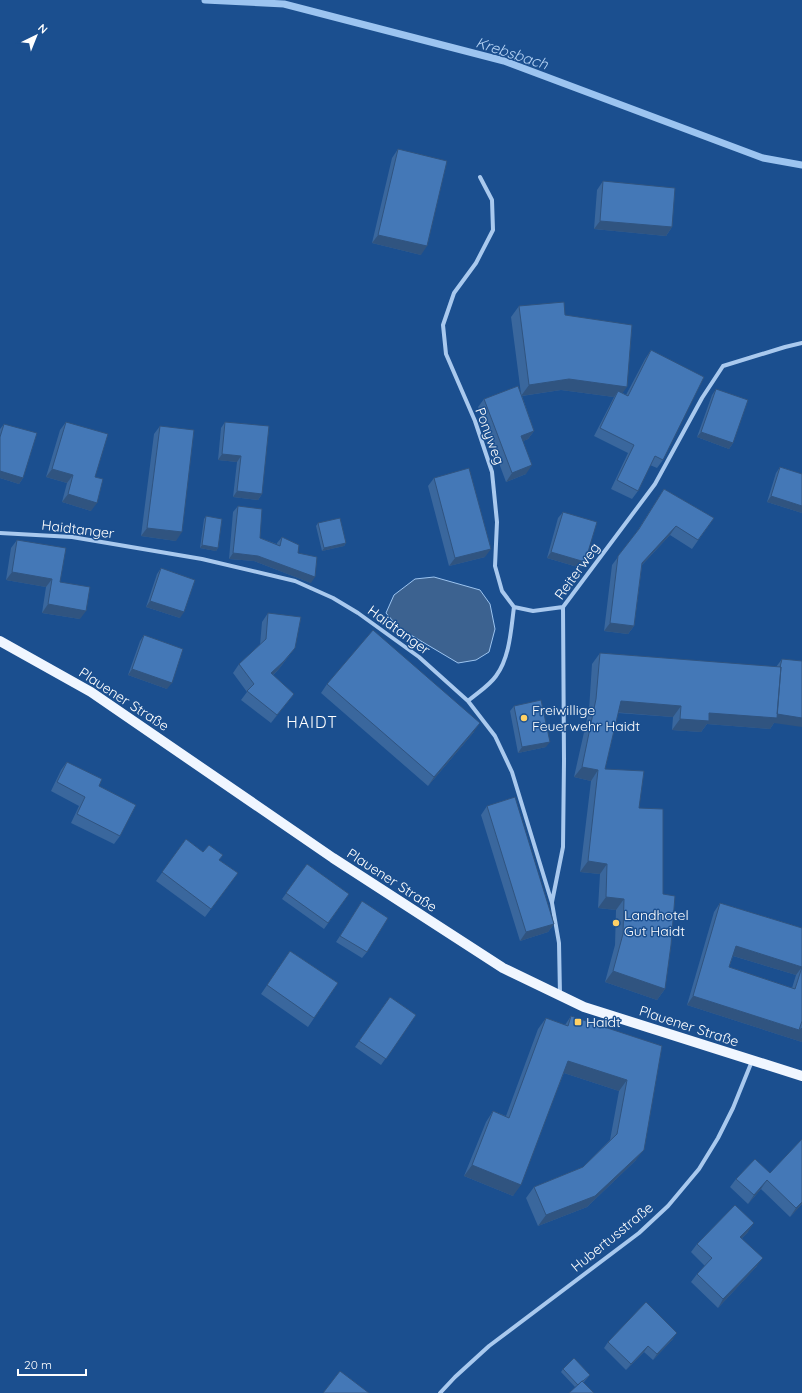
<svg xmlns="http://www.w3.org/2000/svg" width="802" height="1393" font-family="Quicksand,sans-serif">
  <rect width="100%" height="100%" fill="#1b4f8f"/>
  <path fill="#3c6290" stroke="#9cc4f0" d="M434,577l46,13 10,14 5,25 -6,23 -13,8 -18,3 -59,-35 -13,-15 8,-18 21,-16z"/>
  <g fill="none" stroke-linecap="round" stroke-linejoin="round">
    <path stroke="#9cc4f0" stroke-width="7" d="M205,0l79,4 220,57 259,97 39,7"/>
    <path stroke="#a9c9ee" stroke-width="4" d="M0,533l72,4 130,22 93,22 38,17 25,15 61,44 49,44 27,35 17,36 40,131 7,40 1,52
      M514,607l19,4 30,-4
      M468,701c9,-8 21,-15 28,-25 14,-19 15,-47 18,-69l-12,-16 -7,-25 2,-44 -5,-50 -17,-51 -29,-67 -3,-29 11,-32 22,-30 17,-33 -1,-30 -12,-23
      M552,902l11,-55 1,-86 -1,-154 92,-123 47,-86 21,-32 62,-19 17,-4
      M440,1393l15,-16 34,-31 150,-113 29,-27 31,-37 19,-31 15,-30 19,-47"/>
    <path stroke="#f0f6ff" stroke-width="10" d="M0,641l91,51 242,166 170,110 81,39 218,69"/>
  </g>
  <path fill="#3a679d" fill-rule="evenodd" d="M398,149l23,106 -49,-12 20,-85z
    M603,181l69,46 -6,9 -72,-7 3,-39z
    M519,306l46,9 58,78 3,2 19,-36 6,-9 12,110 -6,8 -7,-3 -12,26 -6,8 -21,-10 17,-36 -34,-17 20,-39 -53,-7 -39,6 12,35 -6,8 -5,2 3,33 -20,8 -28,-75 6,-8 37,-5 -10,-77z
    M716,389l17,54 -4,6 -32,-12 15,-42z
    M66,422l29,55 -4,34 -29,-9 5,-19 -21,-6 14,-47z
    M225,422l37,72 -4,6 -25,-3 4,-35 -19,-2 3,-32z
    M4,424l19,54 -4,6 -19,-6v-49z
    M160,426l16,115 -35,-5 13,-102z
    M780,467l22,7v39l-35,-11 9,-29z
    M434,478l51,79 -36,9 -21,-80z
    M664,489l50,29 -22,31 -22,-14 -28,30 -8,61 -6,8 -24,-3 8,-66 24,-32z
    M238,506l22,32 17,6v-1l5,-6 29,46 -57,-22 -25,-2 4,-47z
    M563,512l22,50 -4,6 -34,-10 11,-40z
    M206,516l12,32 -2,3 -16,-3 4,-29z
    M318,523l28,20 -2,3 -22,5 -6,-25z
    M17,540l43,42 20,37 -38,-6 4,-26 -40,-7 5,-32z
    M161,568l19,50 -34,-11 11,-33z
    M268,613l27,35 -17,22 -5,5 21,19 -23,29 -30,-23 6,-8 -14,-19 6,-9 21,-19 2,-23z
    M144,635l23,54 -39,-14 12,-34z
    M600,653l176,14 6,-8 -8,64 -4,6 -63,-5 -6,8 -29,-2 1,-13 -55,-4 -13,56 34,39 26,181 -8,11 -52,-18 10,-37 1,-35 -18,-2 2,-34 -20,-2 11,-91 -17,-4 15,-67 3,-46z
    M327,684l147,48 -46,54 -107,-93z
    M514,706l32,41 -28,6 -8,-42z
    M67,762l32,24 21,50 -6,8 -43,-21 8,-17 -28,-15 10,-21z
    M487,806l67,118 -6,8 -28,9 -39,-126z
    M186,839l17,13 16,8 19,13 -33,44 -49,-36z
    M307,864l42,30 -25,35 -42,-30z
    M362,901l5,51 -5,6 -26,-16z
    M720,903l82,25v114l-115,-37 27,-93zM733,956l63,19 -4,13 -63,-21z
    M290,951l48,32 -30,44 -47,-33z
    M390,997l26,18 -35,50 -26,-18z
    M571,1016l91,30 -26,114 -49,47 -49,19 -12,-28 8,-11 49,-20 27,-27 9,-49 -55,-18 -51,123 -49,-20 22,-54 7,-11 13,5 32,-87 8,-11 19,7z
    M755,1159l47,45 -12,13 -29,-28 -13,15 -18,-17 6,-8z
    M748,1232l-6,6 15,28 -39,42 -27,-26 6,-8 8,-8 -14,-14 6,-8z
    M673,1339l-20,21 -9,-8 -18,18 -22,-22 4,-6z
    M563,1369l27,6 -6,7 -9,5 -14,-15z"/>
  <path fill="#305480" d="M600,221l72,6 -6,9 -72,-7z
    M378,235l49,11 -6,9 -49,-12z
    M569,379l58,8 -8,11 -1,-7 -4,6 -53,-7 -40,6 8,-11z
    M534,431l-6,8 -13,6 6,-9z
    M701,432l32,11 -4,6 -32,-12z
    M222,454l19,2 -4,6 -19,-2z
    M532,465l-6,9 -20,8 6,-9z
    M52,469l21,6 -6,8 -21,-6z
    M0,471l23,7 -4,6 -19,-6z
    M237,491l25,3 -4,6 -25,-3z
    M68,494l29,9 -6,8 -29,-9z
    M771,496l31,10v7l-35,-11z
    M676,526l-6,9 -34,36 6,-8z
    M147,528l35,4 -6,9 -35,-5z
    M346,543l-2,3 -22,5 2,-3z
    M202,545l16,3 -2,3 -16,-3z
    M491,549l-6,8 -36,9 6,-8z
    M551,552l34,10 -4,6 -34,-10z
    M233,553l25,3 57,21 -4,6 -57,-22 -25,-2z
    M12,572l40,7 -6,8 -40,-7z
    M150,601l34,11 -4,6 -34,-11z
    M48,604l38,7 -6,8 -38,-6z
    M610,623l24,3 -6,8 -24,-3z
    M295,648l-17,22 -13,12 6,-9z
    M132,669l40,14 -5,6 -39,-14z
    M294,694l-6,8 -17,21 6,-8z
    M621,701l60,5 -8,11 -60,-5z
    M709,713l67,1 26,4v9l-28,-4 -4,6 -63,-5 -6,8 -29,-2 8,-11z
    M480,723l-6,9 -46,54 6,-9z
    M550,742l-4,5 -28,6 4,-6z
    M582,767l16,3 -7,11 -17,-4z
    M588,861l19,3 -7,10 -20,-2z
    M606,897l18,2 -8,11 -18,-2z
    M554,924l-6,8 -28,9 6,-9z
    M736,946l66,21 -6,8 -66,-20z
    M613,971l52,18 -8,11 -52,-18z
    M693,996l106,34 2,-2h1v14l-115,-37z
    M568,1061l59,19 -8,11 -58,-19z
    M644,1150l-8,10 -49,47 -49,19 8,-11z
    M472,1165l49,20 -8,11 -49,-20z
    M767,1180l-6,9 -13,15 6,-9z
    M802,1202v2l-12,13 6,-9z
    M754,1223l-6,9 -13,13 5,-8z
    M763,1258l-6,8 -39,42 5,-9z
    M677,1333l-4,6 -20,21 4,-6z
    M648,1346l-4,6 -18,18 5,-6z"/>
  <path fill="#4478b7" stroke="#305480" d="M398,149l49,12 -20,85 -49,-11z
    M603,181l72,7 -3,39 -72,-6z
    M564,302l1,13 67,10 -5,62 -58,-8 -40,6 -10,-79z
    M651,350l53,27 -41,83 -8,-4 -17,35 -21,-11 17,-35 -34,-17 18,-37 10,5z
    M518,386l16,45 -13,5 11,29 -20,8 -28,-74z
    M716,389l32,11 -15,43 -32,-11z
    M66,422l42,12 -13,43 8,2 -6,24 -29,-9 5,-19 -21,-6z
    M225,422l44,4 -7,68 -25,-3 4,-35 -19,-2z
    M4,424l33,9 -14,45 -23,-7v-34z
    M160,426l34,4 -12,102 -35,-4z
    M780,467l22,7v32l-31,-10z
    M469,468l22,81 -36,9 -21,-80z
    M664,489l50,29 -16,22 -22,-14 -34,37 -8,63 -24,-3 8,-67 21,-27z
    M238,506l24,3 -2,29 20,8 2,-9 17,8 -1,8 19,4 -2,20 -57,-21 -25,-3z
    M563,512l34,10 -12,40 -34,-10z
    M206,516l16,3 -4,29 -16,-3z
    M340,518l6,25 -22,5 -6,-25z
    M17,540l49,8 -6,34 30,5 -4,24 -38,-7 4,-25 -40,-7z
    M161,568l34,12 -11,32 -34,-11z
    M268,613l33,4 -6,31 -11,13 -13,12 23,21 -17,21 -30,-24 7,-7 -15,-20 27,-25z
    M373,630l107,93 -46,54 -107,-93z
    M144,635l39,14 -11,34 -40,-14z
    M600,653l181,14 -4,51 -68,-5v8l-29,-2 1,-13 -60,-5 -16,68 39,2 -5,37 24,1v85l12,2 -4,49 -6,44 -52,-18 10,-37 1,-35 -18,-2 1,-33 -19,-3 10,-91 -16,-3 14,-68z
    M782,659l20,2v57l-25,-4 4,-47h-1z
    M541,700l9,42 -28,5 -8,-41z
    M67,762l35,17 -3,7 37,19 -16,31 -43,-22 8,-17 -28,-15z
    M515,797l39,127 -28,8 -39,-126z
    M186,839l17,13 6,-7 14,10 -4,5 19,13 -27,36 -49,-37z
    M307,864l42,30 -21,29 -42,-30z
    M362,901l26,17 -21,34 -27,-16z
    M720,903l82,25v39l-66,-21 -7,21 66,22 7,-22v54l-3,9 -106,-34z
    M290,951l48,32 -24,35 -47,-33z
    M390,997l26,18 -30,44 -27,-18z
    M571,1016l91,30 -18,104 -49,46 -49,19 -12,-28 49,-20 34,-33 10,-54 -59,-19 -47,124 -49,-20 21,-54 16,7 37,-100 22,8z
    M802,1139v63l-6,6 -29,-28 -13,15 -18,-16 19,-20 15,14z
    M735,1205l19,18 -14,14 23,21 -40,41 -26,-25 15,-16 -15,-14z
    M646,1302l31,31 -20,21 -9,-8 -17,18 -23,-22z
    M574,1358l16,17 -7,6h-1l-4,4 -15,-16z
    M340,1371l29,22h-46z
    M582,1381l12,12h-25z"/>
  <g fill="#ffd166" stroke="#1b4f8f" stroke-width="1.5">
    <circle cx="524" cy="718" r="4"/>
    <circle cx="616" cy="923" r="4"/>
    <rect x="574" y="1018" width="8" height="8" rx="2"/>
  </g>
  <g text-anchor="middle" dominant-baseline="central" stroke-width="3" stroke-linejoin="round" paint-order="stroke">
    <g font-size="14" fill="#fff" stroke="#1b4f8f">
      <text transform="translate(490 436) rotate(70)">Ponyweg</text>
      <text transform="translate(78 529) rotate(7)">Haidtanger</text>
      <text transform="translate(577 571) rotate(-54)">Reiterweg</text>
      <text transform="translate(399 630) rotate(36)">Haidtanger</text>
      <text transform="translate(124 699) rotate(33)">Plauener Straße</text>
      <text transform="translate(392 880) rotate(33)">Plauener Straße</text>
      <text transform="translate(689 1026) rotate(18)">Plauener Straße</text>
      <text transform="translate(612 1237) rotate(-39)">Hubertusstraße</text>
    </g>
    <g font-size="14" fill="#fff" stroke="#1b4f8f" text-anchor="start">
      <text x="532" y="710">Freiwillige<tspan x="532" dy="16">Feuerwehr Haidt</tspan></text>
      <text x="624" y="915">Landhotel<tspan x="624" dy="16">Gut Haidt</tspan></text>
      <text x="586" y="1022">Haidt</text>
    </g>
    <g font-size="15" font-style="italic" fill="#b5d3f5" stroke="#1b4f8f">
      <text transform="translate(512 53) rotate(18)">Krebsbach</text>
    </g>
    <g font-size="16" letter-spacing="1" fill="#fff" stroke="#1b4f8f">
      <text x="312" y="722">HAIDT</text>
    </g>
  </g>
  <g transform="translate(36 36) rotate(43)" stroke="#1b4f8f" stroke-width="3" paint-order="stroke">
  <path d="M0-3L7 15L0 10L-7 15Z" fill="#ffffff"/>
  <text y="-6" font-size="11" font-weight="bold" text-anchor="middle" fill="#ffffff">N</text>
  </g>
  <path d="M18 1369v6h68v-6" fill="none" stroke="#ffffff" stroke-width="2"/>
  <text x="24" y="1369" font-size="12" fill="#ffffff" stroke="#1b4f8f" stroke-width="3" paint-order="stroke">20 m</text>
</svg>
